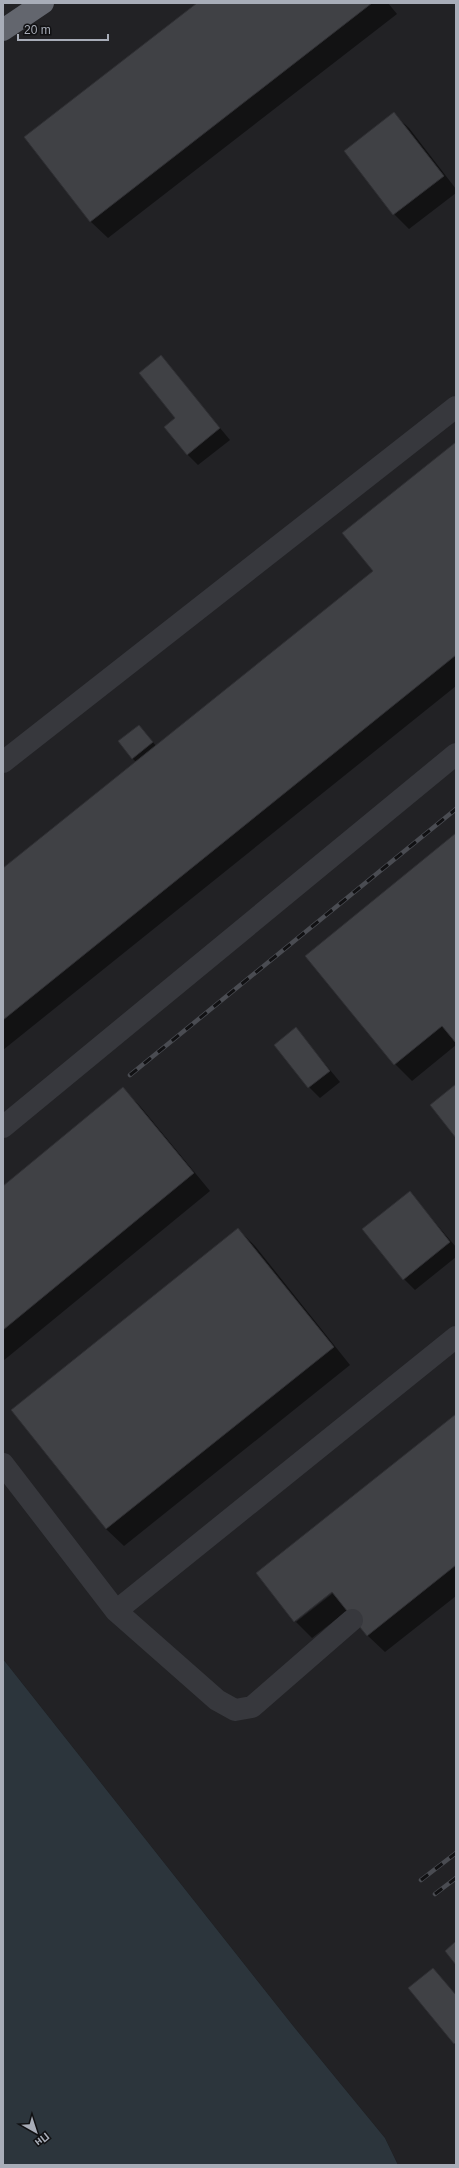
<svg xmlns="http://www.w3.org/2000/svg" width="459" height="2168" font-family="Helvetica,sans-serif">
  <rect width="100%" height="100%" fill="#161618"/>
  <path fill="#222225" d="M3,3h453v2162h-58l-13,-27 -91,-111 -291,-368z"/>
  <path fill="#2c353c" d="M3,1659l291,368 91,111 13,27h-395z"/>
  <path fill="#0007" d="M199,3h189l9,11 -289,224 -18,-17z
    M394,114l15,14 47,61v4l-47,36 -15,-15 -49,-62z
    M161,357l69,83 -32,25 -11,-11z
    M456,443v243l-453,364v-181l133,-107 -4,-4 13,-26 11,14 218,-175z
    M456,834v211l-44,36 -17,-17z
    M296,1029l44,53 -20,16 -11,-11z
    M123,1089l17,17 70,85 -207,170v-174z
    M410,1193l46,54v10l-41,33 -11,-11z
    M238,1229l17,17 95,119 -226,181 -18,-17 -94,-118z
    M456,1415v181l-71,56 -18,-17 -19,-25 -36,28 -16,-16 41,-32 -2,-2 -39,32v2l-39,-49z
    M433,1969l23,26v49l-1,-1z"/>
  <path fill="#404145" stroke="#303034" d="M197,3h175l-282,219 -66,-85z
    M394,112l50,64 -51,39 -49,-64z
    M161,355l59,73 -33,27 -23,-28 11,-9 -36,-45z
    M456,442v213l-453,365v-152l370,-297 -31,-38z
    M139,725l14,17 -21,17 -14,-18z
    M456,833v210l-14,-17 -48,39 -89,-109z
    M296,1027l34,44 -22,17 -34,-43z
    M456,1084v54l-26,-33z
    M123,1087l71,86 -191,157v-144z
    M410,1191l40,51 -47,38 -41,-51z
    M238,1228l96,119 -228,182 -95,-119z
    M456,1414v151l-89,71 -35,-44 -38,30 -38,-49z
    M456,1941v24l-11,-14z
    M433,1968l23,27v47l-2,2 -46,-56z"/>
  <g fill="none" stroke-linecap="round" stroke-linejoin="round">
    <path stroke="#37383d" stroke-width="22" d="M3,762l453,-355
      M3,1127l453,-373
      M3,1464l113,147 101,89 18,10 17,-3 100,-87
      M116,1611l340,-274"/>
    <path stroke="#63666e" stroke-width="22" d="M3,30l40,-27"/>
    <defs>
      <path id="rail" d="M130,1075l326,-266
        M421,1880l35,-27
        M435,1894l21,-16"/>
    </defs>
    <use href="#rail" stroke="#4a4c52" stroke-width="4.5"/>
    <use href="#rail" stroke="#111113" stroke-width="3" stroke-dasharray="9" stroke-linecap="butt"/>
  </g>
  <rect width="459" height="2168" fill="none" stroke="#a8adb8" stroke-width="8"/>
  <g transform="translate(36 2132) rotate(141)" stroke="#111113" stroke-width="3" paint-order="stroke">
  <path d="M0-3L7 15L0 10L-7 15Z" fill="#a8adb8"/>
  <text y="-6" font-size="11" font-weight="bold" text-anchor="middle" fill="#a8adb8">Пн</text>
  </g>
  <path d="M18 34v6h90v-6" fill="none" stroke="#a8adb8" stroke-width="2"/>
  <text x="24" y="34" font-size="12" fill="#a8adb8" stroke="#111113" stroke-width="3" paint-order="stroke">20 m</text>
</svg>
